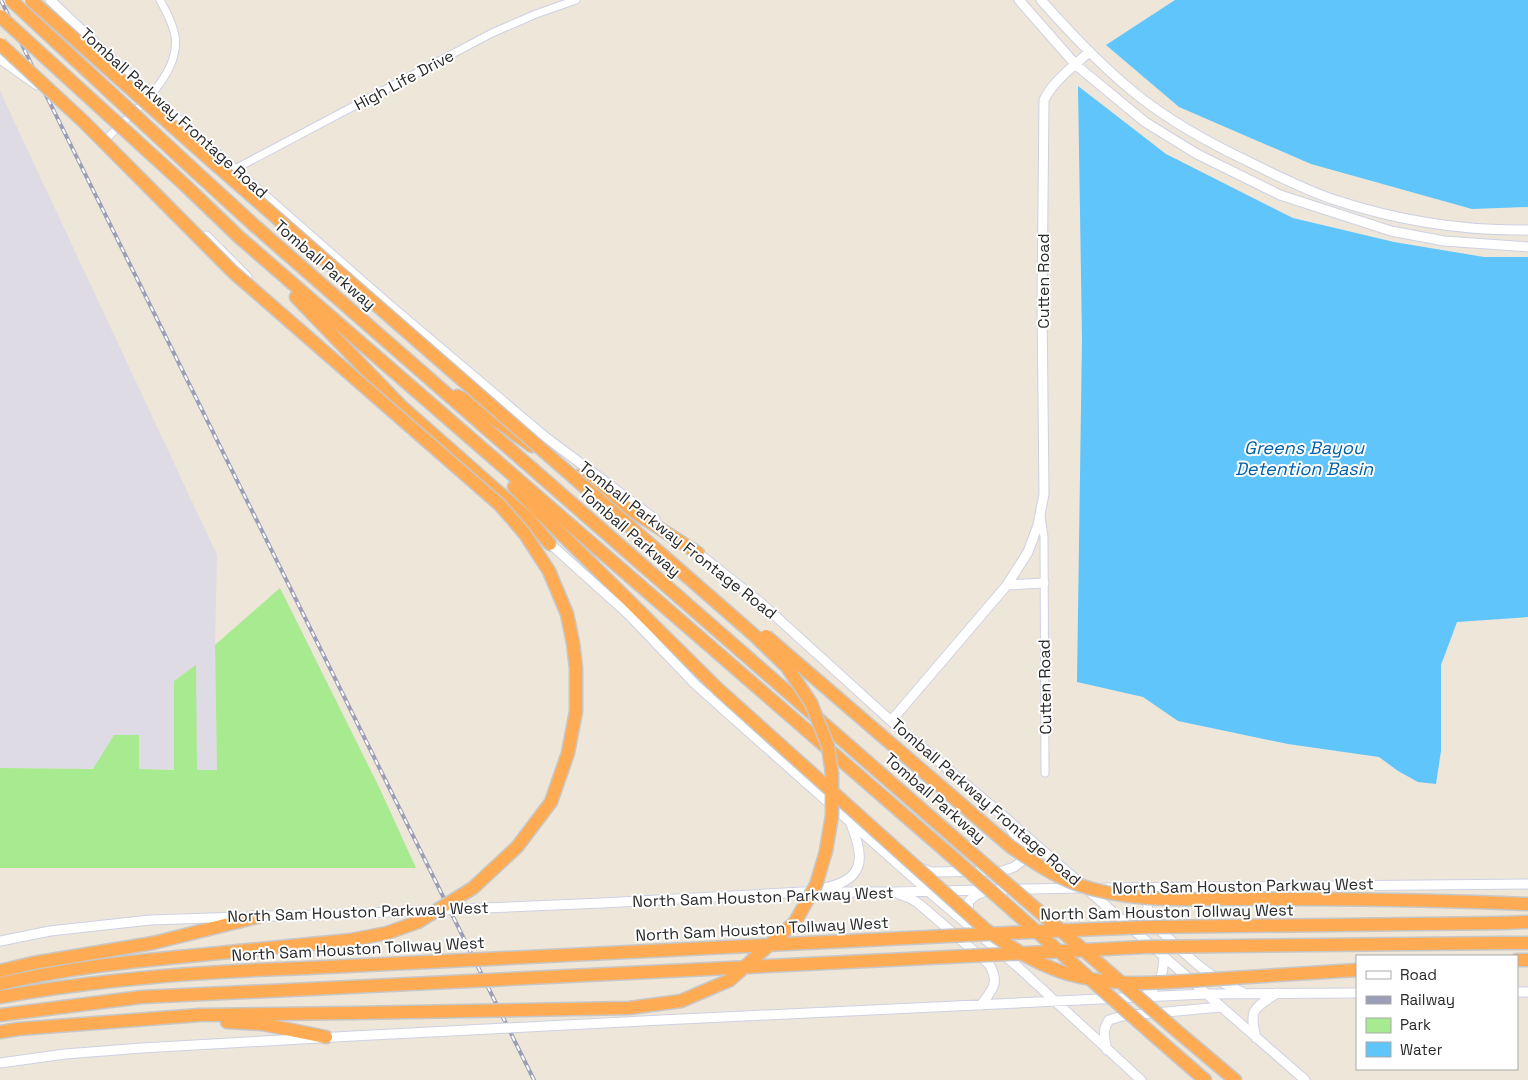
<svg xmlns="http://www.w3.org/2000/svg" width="1528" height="1080" font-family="'Space Grotesk',sans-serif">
  <rect width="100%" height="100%" fill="#ede6d9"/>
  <path fill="#dedbe5" d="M0,91l217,464 -2,90 2,125 -217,-2z"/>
  <path fill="#a7ea8f" d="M280,588l99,199 37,81h-416v-100l93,1 21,-34h25v34l35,1v-89l22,-16 1,105h20l-2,-125z"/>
  <path fill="#60c5fb" d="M1175,0h353v207l-56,2 -161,-45 -132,-57 -73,-62z
    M1078,86l88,68 127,64 101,24 90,15h44v360l-71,5 -16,43v86l-5,33 -18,-2 -20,-11 -19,-14 -91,-13 -110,-23 -35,-24 -66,-15 5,-344z"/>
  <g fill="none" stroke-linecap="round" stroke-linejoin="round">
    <defs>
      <path id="street" d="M107,138c26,-26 74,-62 68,-102 -2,-13 -9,-25 -15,-36
        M235,169l257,-136 44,-19 40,-14
        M1041,516l3,21 1,236"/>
      <path id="secondary" d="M50,0l100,95 238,209 156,132 111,83
        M1019,0l57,65 69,57 52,32 83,41 111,36 53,10 84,6
        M1041,0c31,35 63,69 100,98 31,24 65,43 100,60 31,15 61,31 94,42 61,20 128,31 193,30
        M0,59l37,26
        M206,236l41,41
        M547,541l81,73 68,71 232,206 90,76 123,113
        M694,550l66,52 131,119 110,93 304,266
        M1007,585l37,-2
        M891,721l116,-136 21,-33 10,-27 6,-31 -2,-189 2,-205c10,-20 29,-33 45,-48
        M920,868l12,4 71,-1 11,-4 8,-6 2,-7 -2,-8 -14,-21
        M824,888c41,-8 41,-30 27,-64
        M1103,888l425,-4
        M899,894l11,4 8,5 71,61c11,19 4,25 -8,41
        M1153,894c-7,9 -7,17 -3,27 29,26 56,57 92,71
        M602,903l201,-11h89l188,-4
        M256,916h38
        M967,916l2,-15 7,-6 10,-4
        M0,941l50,-10 100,-11 91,-3
        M1517,992h11
        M1143,997c18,-12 20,-20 21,-41
        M662,1020l543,-26 152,-1
        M1256,1038c-7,-29 -3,-29 21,-45
        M1107,1050c-3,-13 -5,-19 2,-30l13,-4 99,-9
        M0,1063l65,-9 77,-6 211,-12"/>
      <path id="highway" d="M196,172l59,54 712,623
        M186,186l53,51 717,623
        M296,297l104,108 129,114 21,25
        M457,396l15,7 60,43
        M578,476l120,77
        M514,487l204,202
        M1502,903l26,1
        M1503,923l25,-1
        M1503,943h25
        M1517,960h11
        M0,971l33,-8 120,-20 108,-27
        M0,984c62,-15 125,-22 189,-28
        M0,997c101,-18 205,-26 307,-29
        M0,1015l142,-18 168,-8
        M227,1022l35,2 64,13
        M1177,1031l58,49
        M0,1032l18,-3 182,-14 152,-2
        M1150,1032l55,48"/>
    </defs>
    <use href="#street" stroke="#ced1e4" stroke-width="9"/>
    <use href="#secondary" stroke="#ced1e4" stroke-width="11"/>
    <use href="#highway" stroke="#c7c7c7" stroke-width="15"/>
    <use href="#street" stroke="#fff" stroke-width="7"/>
    <use href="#secondary" stroke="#fff" stroke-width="9"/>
    <use href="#highway" stroke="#ffab53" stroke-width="12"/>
    <defs>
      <path id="rail" d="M1,0l42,89 491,991"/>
    </defs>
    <use href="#rail" stroke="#9c9db6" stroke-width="4"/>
    <use href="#rail" stroke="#fff" stroke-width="2" stroke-dasharray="5.5" stroke-linecap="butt"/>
    <defs>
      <path id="secondary-bridge" d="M294,916l308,-13
        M353,1036l309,-16"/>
      <path id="highway-bridge" d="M11,0l185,172
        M31,0l176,157 547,478 33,32 24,36 17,43 4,28v41l-6,36 -10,34 -21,37 -65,58 -49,21 -52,7 -277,5
        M0,16l186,170
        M0,44l84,78 149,150 267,233 25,29 24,37 18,43 6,29 3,25v43l-8,42 -17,49 -34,45 -44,41 -55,34 -31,11 -36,7 -162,16
        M766,636l245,211c21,14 41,28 65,37 59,21 127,14 188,15 79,0 158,1 238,4
        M718,689l267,240c29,21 59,40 95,48 44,10 91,5 136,2 47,-3 94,-6 141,-9
        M967,849l210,182
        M956,860l194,172
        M307,968l742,-37 100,-4 354,-4
        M310,989l835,-42 358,-4"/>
    </defs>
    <use href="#secondary-bridge" stroke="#ced1e4" stroke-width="11" stroke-linecap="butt"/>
    <use href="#highway-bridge" stroke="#c7c7c7" stroke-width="15" stroke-linecap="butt"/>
    <use href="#secondary-bridge" stroke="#fff" stroke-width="9"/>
    <use href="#highway-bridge" stroke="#ffab53" stroke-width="12"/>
  </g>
  <g text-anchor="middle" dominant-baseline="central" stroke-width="4" stroke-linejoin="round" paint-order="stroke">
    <g font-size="16" fill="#292929" stroke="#fff">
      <text transform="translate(404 80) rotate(-28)">High Life Drive</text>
      <text transform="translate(174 113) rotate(42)">Tomball Parkway Frontage Road</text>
      <text transform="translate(325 265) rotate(41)">Tomball Parkway</text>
      <text transform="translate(1043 281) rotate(-90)">Cutten Road</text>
      <text transform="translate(630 532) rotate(41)">Tomball Parkway</text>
      <text transform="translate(678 540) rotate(38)">Tomball Parkway Frontage Road</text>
      <text transform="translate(1045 687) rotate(-91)">Cutten Road</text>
      <text transform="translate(935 798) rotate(41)">Tomball Parkway</text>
      <text transform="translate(986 802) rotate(41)">Tomball Parkway Frontage Road</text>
      <text transform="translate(1243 886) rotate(-1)">North Sam Houston Parkway West</text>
      <text transform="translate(763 897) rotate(-2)">North Sam Houston Parkway West</text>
      <text transform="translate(358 912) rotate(-2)">North Sam Houston Parkway West</text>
      <text transform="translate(1167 912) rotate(-1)">North Sam Houston Tollway West</text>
      <text transform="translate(762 929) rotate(-3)">North Sam Houston Tollway West</text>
      <text transform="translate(358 949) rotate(-3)">North Sam Houston Tollway West</text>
    </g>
    <g font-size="18" font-style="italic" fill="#0060a7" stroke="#fff">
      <text x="1304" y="447">Greens Bayou<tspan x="1304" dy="21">Detention Basin</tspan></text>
    </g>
  </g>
  <rect x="1356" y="955" width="162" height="115" fill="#ffffff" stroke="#a9a9a9"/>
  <rect x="1366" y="971" width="25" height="8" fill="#ffffff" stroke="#a9a9a9"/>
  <text x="1400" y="980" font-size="15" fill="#292929">Road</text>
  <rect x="1366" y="996" width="25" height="8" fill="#9c9db6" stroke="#a9a9a9"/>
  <text x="1400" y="1005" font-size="15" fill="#292929">Railway</text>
  <rect x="1366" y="1018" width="25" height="15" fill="#a7ea8f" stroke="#a9a9a9"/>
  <text x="1400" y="1030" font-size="15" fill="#292929">Park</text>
  <rect x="1366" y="1042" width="25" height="15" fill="#60c5fb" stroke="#a9a9a9"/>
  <text x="1400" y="1055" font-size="15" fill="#292929">Water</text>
</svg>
